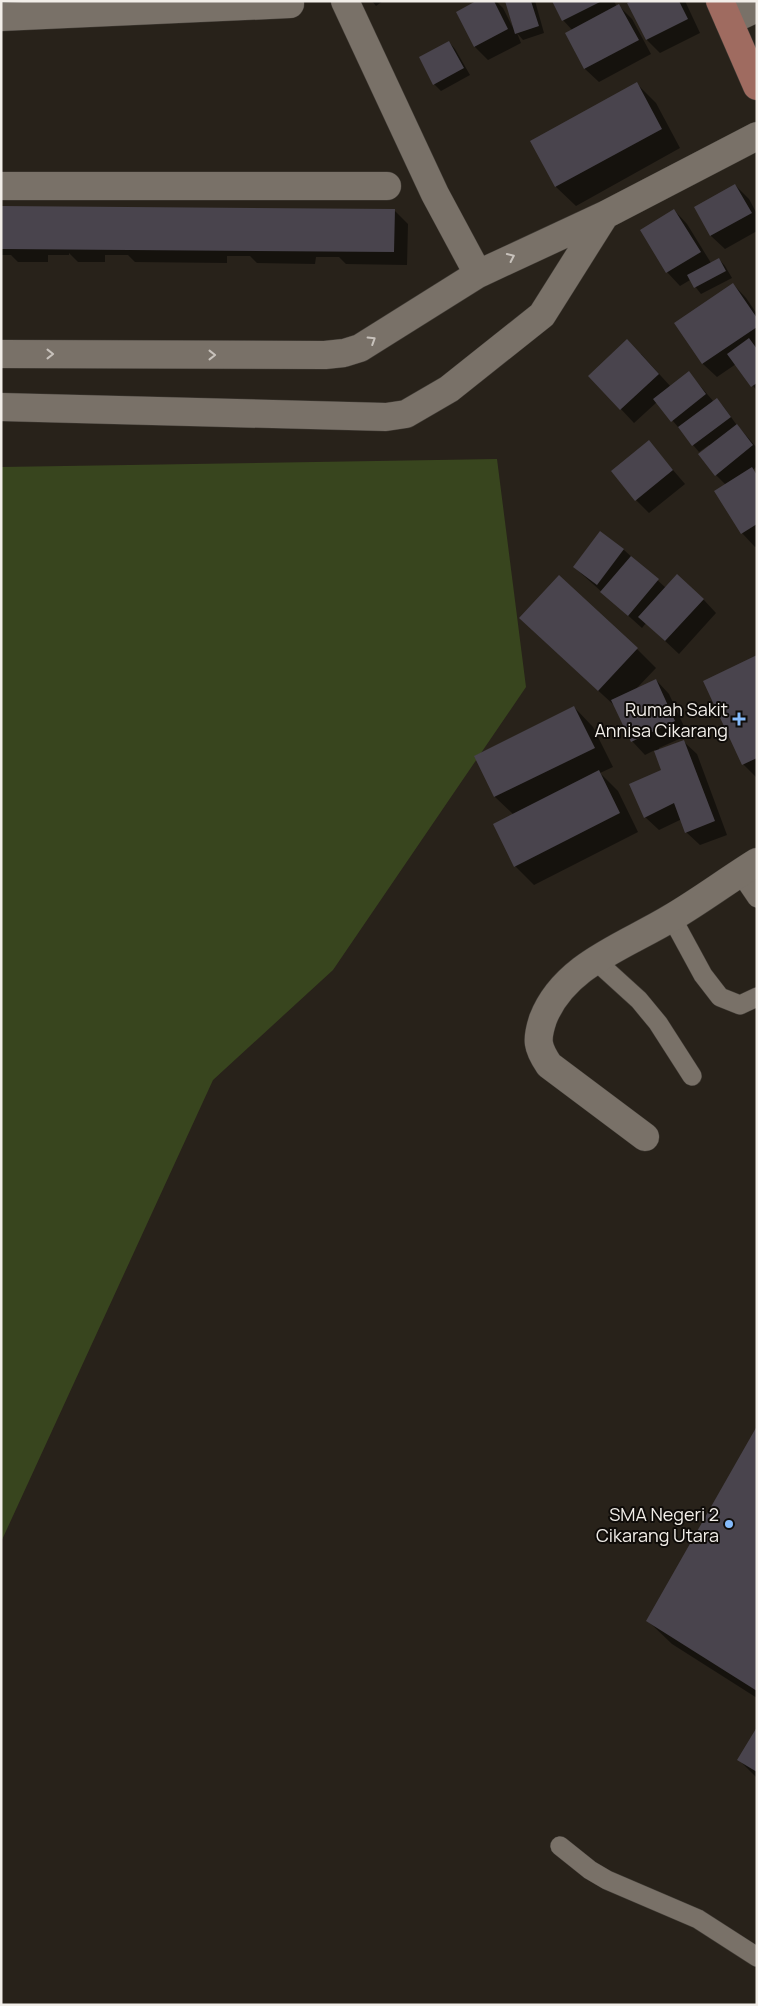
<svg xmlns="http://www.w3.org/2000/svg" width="758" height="2006" font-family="Manrope,sans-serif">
  <rect width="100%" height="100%" fill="#28221a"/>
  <path fill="#38451e" d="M497,459l29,228 -193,283 -120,110 -212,462v-1075z"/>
  <path fill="#0007" d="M14,1h33l-28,6z
    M372,1h11l-7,5z
    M478,1h18l7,7 10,20 -7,-27h29l9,32 -21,7 -6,-7 4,10 -33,17 -13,-13 -18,-34z
    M553,1h61l3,6 2,-1 13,13 19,35 -52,28 -14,-13 -18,-35 6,-3 -10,-11z
    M634,1h51l15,32 -40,20 -13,-13 -18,-36z
    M449,42l6,7 15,26 -29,16 -7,-7z
    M637,84l19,19 24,45 -104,58 -20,-19 -24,-46z
    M735,185l14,14 8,15v17l-32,18 -14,-13 -15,-29z
    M1,207l393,3 14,14 -1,41 -61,-1 -7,-7h-23l-1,7 -58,-1 -7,-7h-23v7l-92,-1 -7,-7h-23v7h-27l-9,-9v2h-21v7h-30l-7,-7h-10z
    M674,210l13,14 24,39 8,-4 6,7 7,12 -31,16 -11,-14 -10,6 -13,-14 -26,-41z
    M733,284l13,14 11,16v77l-21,-27 -19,13 -14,-13 -27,-40z
    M641,354l30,33 18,-14 25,29 3,-2 6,6 13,18 21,24v18l-4,4 4,4v72l-2,1 -13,-14 -16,-48 -10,-10 -7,-30 -10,7 -42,-50 -23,21 -44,-47z
    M649,442l36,42 -36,29 -13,-13z
    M600,533l24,17 42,38 37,11 13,14 -37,41 -33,-31 -4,5 -68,-61z
    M540,637l97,12 19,19 -20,21 20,-9 13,14 19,41 -29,13v2l24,-9 14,13 30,81 -27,10 -14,-13 -4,-13 -23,11 -14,-13 18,-47 -8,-20 -10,5 -13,-14 -16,-34z
    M757,657v121l-14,-14z
    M574,707l19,20 20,40 -13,6 18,18 20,41 -104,53 -19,-19 -1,-51 -19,-18 -20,-41z
    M757,1429v269l-85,-54 -24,-23z
    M757,1729v49l-18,-18z"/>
  <path fill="#49444d" d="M476,1h18l14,28 -34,18 -18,-35z
    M505,1h26l8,25 -24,8z
    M552,1h50l-40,20z
    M632,1h47l9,18 -42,21 -19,-37z
    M619,4l20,36 -55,29 -19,-36z
    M449,41l15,27 -31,17 -14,-28z
    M637,82l25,47 -107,58 -25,-46z
    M735,184l17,29 -42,23 -16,-29z
    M1,206l394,3 -1,43 -393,-3z
    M674,209l27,43 -35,21 -26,-43z
    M719,258l7,13 -32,17 -7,-13z
    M733,283l24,35v9l-55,37 -28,-41z
    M749,338l8,11v34l-6,4 -24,-33z
    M627,339l32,35 -39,36 -32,-34z
    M689,371l17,23 -35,28 -18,-23z
    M717,398l14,19 -39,29 -14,-19z
    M737,424l16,21 -38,31 -17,-22z
    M649,440l24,30 -38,31 -24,-30z
    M752,467l5,8v49l-16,10 -27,-43z
    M600,531l24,18 -27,36 -24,-18z
    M631,556l28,23 -31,37 -28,-24z
    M677,574l27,25 -39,42 -27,-24z
    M559,575l79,73 -40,43 -79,-73z
    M757,655v103l-15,7 -39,-84z
    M656,679l19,42 -44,21 -20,-42z
    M574,706l21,42 -101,49 -20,-41z
    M684,740l31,81 -30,12 -11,-30 -30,15 -15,-34 32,-14 -7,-19z
    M599,770l21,43 -106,54 -21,-43z
    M757,1426v265l-111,-70z
    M757,1727v45l-20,-12z"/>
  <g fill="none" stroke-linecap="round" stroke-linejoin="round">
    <defs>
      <path id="service" d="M740,873l17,25
        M672,918l31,57 17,22 20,8 17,-8
        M595,960l44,40 19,23 34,53
        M560,1846l30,24 17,10 91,39 59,38"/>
      <path id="minor" d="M345,1l90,193 43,80
        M1,17l289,-13
        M729,21l28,-13
        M1,186h386
        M605,215l152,-79
        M1,354l324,1 19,-2 16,-5 118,-74 127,-59 -63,100 -93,74 -43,25 -20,3 -385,-10
        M645,1137l-96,-72c-12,-18 -13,-25 -6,-46 21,-54 82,-73 128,-101 29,-17 57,-38 86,-56"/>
      <path id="primary" d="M720,1l37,85"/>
    </defs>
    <use href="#service" stroke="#423d37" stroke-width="20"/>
    <use href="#minor" stroke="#423d37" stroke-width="29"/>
    <use href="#primary" stroke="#423d37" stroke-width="29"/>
    <use href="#service" stroke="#797168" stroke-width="19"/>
    <use href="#minor" stroke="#797168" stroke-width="28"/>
    <use href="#primary" stroke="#9f6b60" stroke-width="28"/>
  </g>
  <defs><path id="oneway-chevron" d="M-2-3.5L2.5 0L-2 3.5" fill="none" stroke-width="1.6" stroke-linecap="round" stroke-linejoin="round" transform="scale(1.25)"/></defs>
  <g stroke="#c8c2bc">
    <use href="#oneway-chevron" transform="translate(511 257) rotate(-25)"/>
    <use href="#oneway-chevron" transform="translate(372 340) rotate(-32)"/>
    <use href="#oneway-chevron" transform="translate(50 354)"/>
    <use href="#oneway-chevron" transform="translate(212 355)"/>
  </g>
  <g fill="#85bbfb" stroke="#0f0c09" stroke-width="2">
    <path d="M736.5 711.5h5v5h5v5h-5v5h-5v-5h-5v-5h5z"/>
    <circle cx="729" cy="1524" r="5"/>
  </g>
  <g text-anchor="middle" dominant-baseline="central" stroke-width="4" stroke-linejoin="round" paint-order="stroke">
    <g font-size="18" fill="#f2eee9" stroke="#0f0c09" text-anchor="end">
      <text x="728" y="709">Rumah Sakit<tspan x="728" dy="21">Annisa Cikarang</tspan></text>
      <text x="719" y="1514">SMA Negeri 2<tspan x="719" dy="21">Cikarang Utara</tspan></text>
    </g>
  </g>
  <rect width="758" height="2006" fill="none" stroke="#f2eee9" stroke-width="5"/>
</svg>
